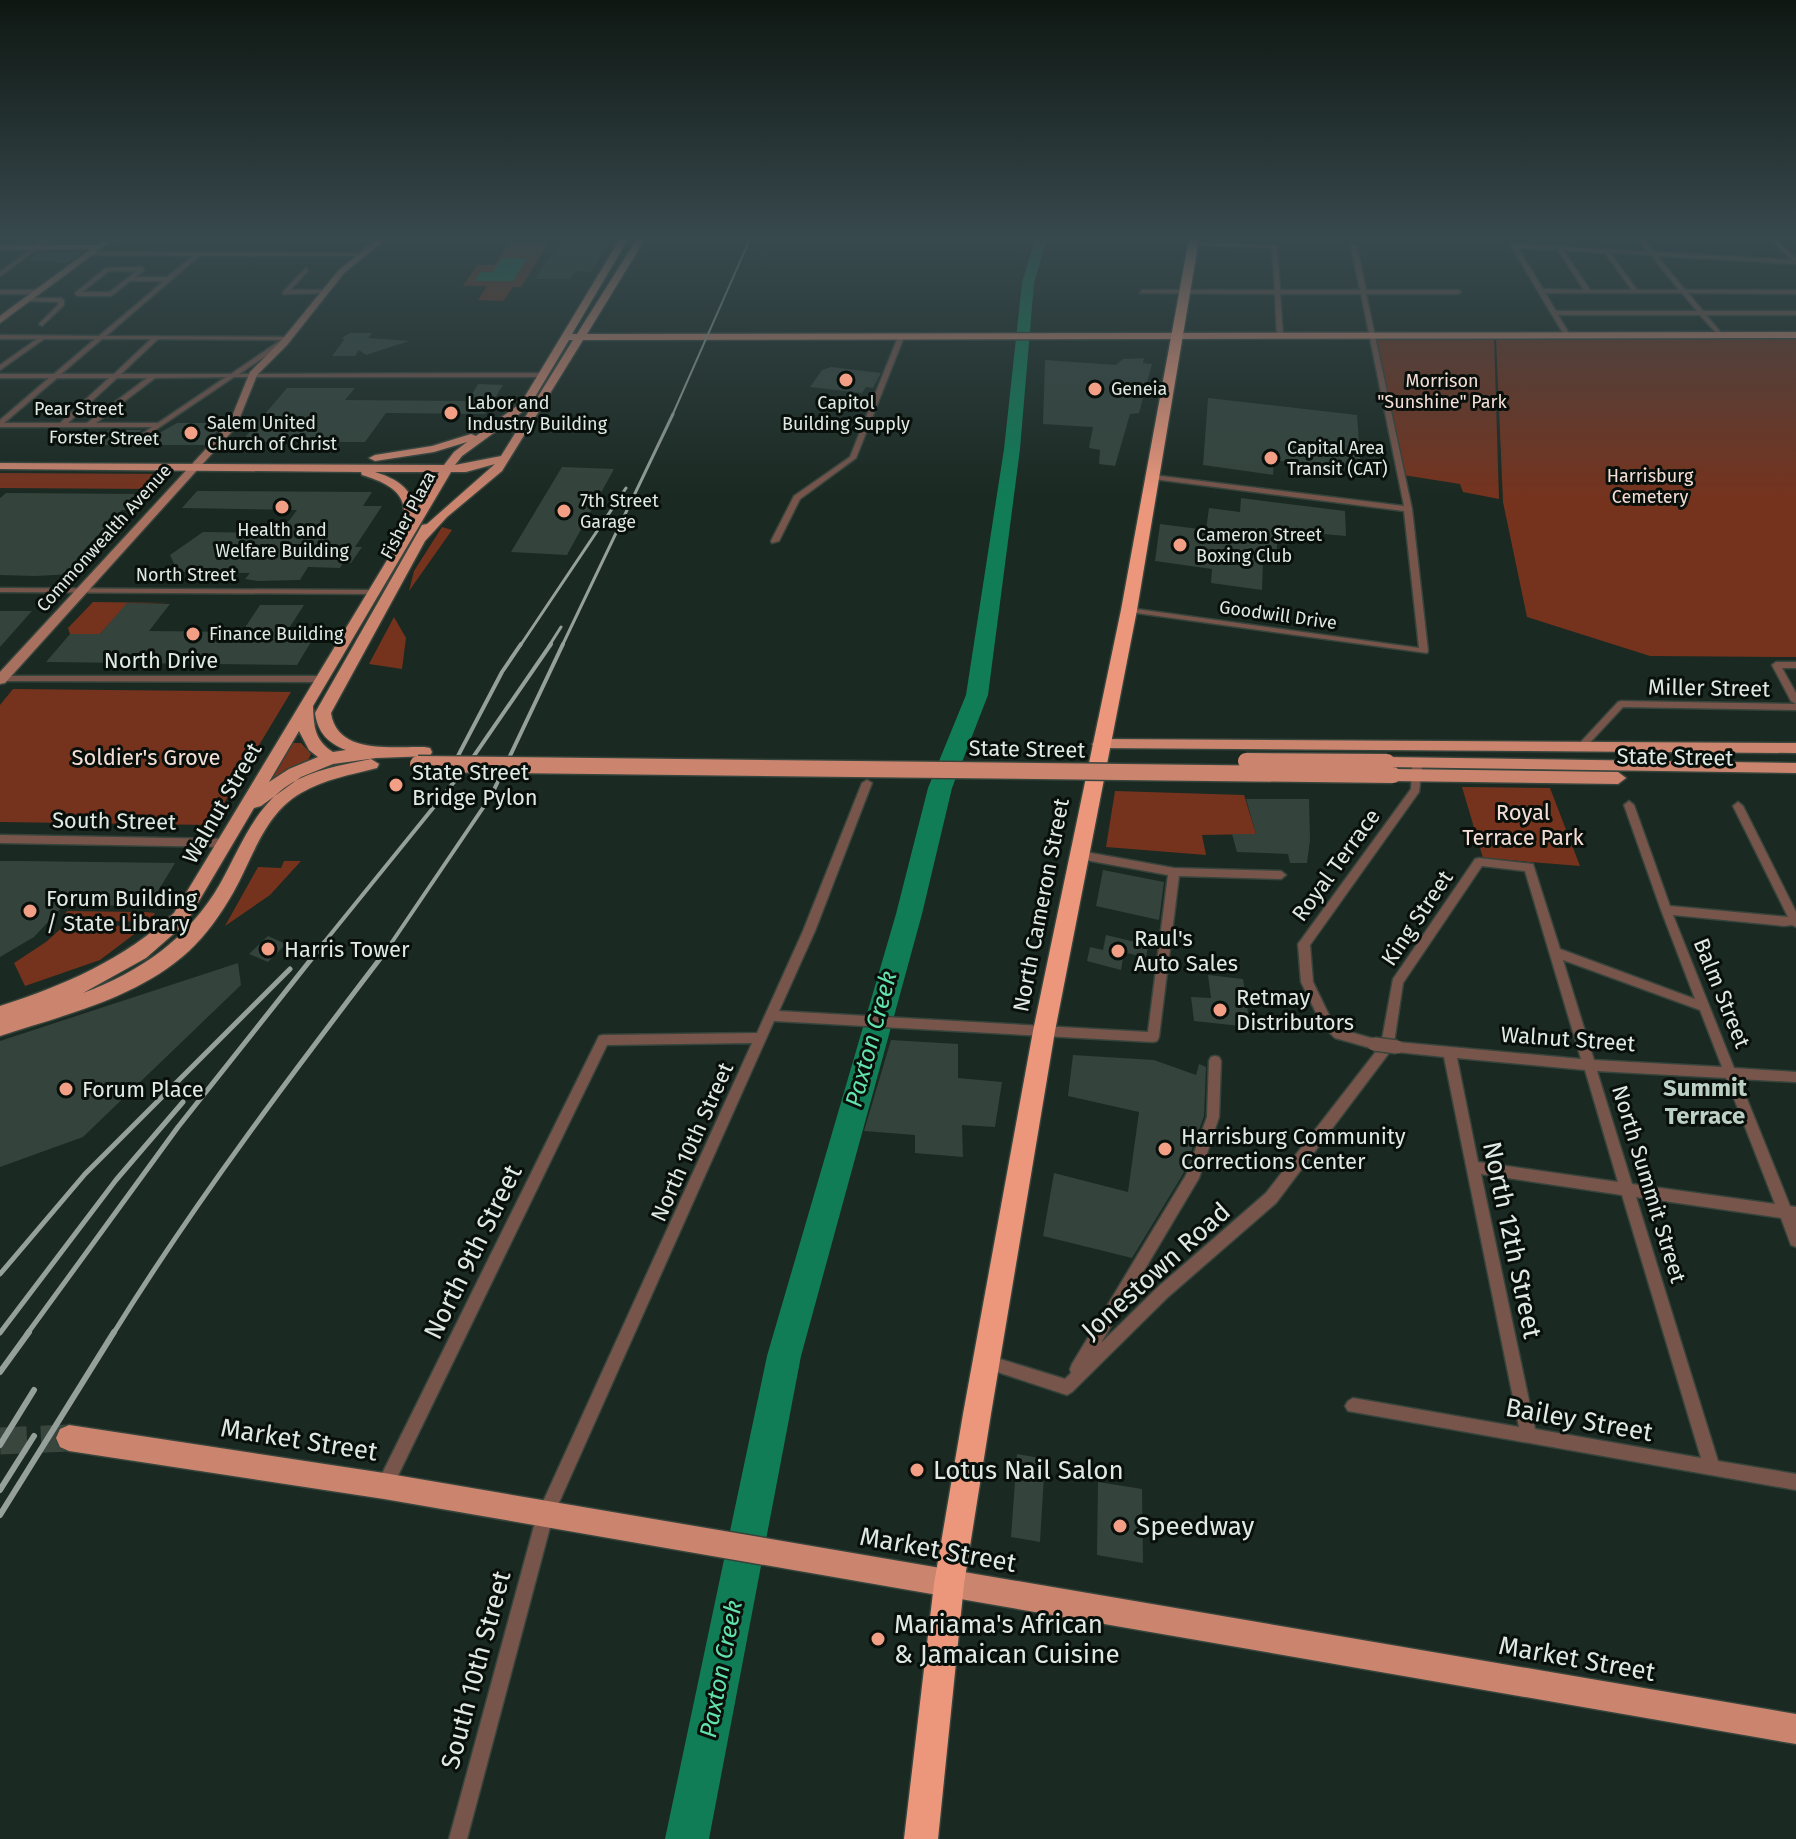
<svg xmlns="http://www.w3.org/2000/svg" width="1796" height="1839" font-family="'Fira Sans',sans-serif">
  <rect width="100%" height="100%" fill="#1a2921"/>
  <path fill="#75331e" d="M509,243l39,1 -27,43h-8l-10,14 -25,-1 9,-14h-24l14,-21h18z
    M1494,337l5,162 -36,-7 -3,-8 -57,-9 -26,-136z
    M1496,338l300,1v318l-146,-1 -123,-39 -24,-115z
    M0,473l168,1 -11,15 -157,-1z
    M442,527l10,3 -43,61 5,-20z
    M93,602l78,1 -44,1 -27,30h-30l-2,-6z
    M394,617l12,21 -4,31 -33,-5z
    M13,689l278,3 -80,133 -211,-3v-117z
    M291,743h10l10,11 -3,6 -33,19h-6z
    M1462,787l88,1 30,78 -97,-8z
    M1115,791l129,4 12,39 -54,1 4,20 -100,-8z
    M284,861h17l-31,34 -45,31 33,-59 23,1z
    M67,911l78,1 10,1 -6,9 -80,-2 2,-4h-7z
    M65,925l80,1 -45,34 -75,26 -11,-23 32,-21z"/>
  <path fill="#107d57" d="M502,258h25l-14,23h-38l6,-9h12z"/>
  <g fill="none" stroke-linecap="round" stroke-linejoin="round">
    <path fill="#107d57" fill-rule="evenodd" d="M1035,239h12l-13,44 -14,166 -32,246 -36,93 -30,126 -121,442 -92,483h-44l102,-483 129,-442 32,-126 38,-93 38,-246 18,-166z"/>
  </g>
  <path fill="#34443c" d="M562,239h49l-20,33 -16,-1 -5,8h-35z
    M82,252l-15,11 -39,-3 10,-7z
    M350,333h22l-4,5 41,3 -43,14 -7,-5 -4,6h-23l12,-16 -2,-2z
    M1144,358l-1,5 9,1 -13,49 -9,1 -15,52 -16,-2 1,-14 -11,-2 4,-21 -50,-3 2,-64 71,5 7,-6z
    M831,367l50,6 -8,15 -7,-1 -4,6 -52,-6 12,-17z
    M478,384l25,1 -18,29 -99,-1 -21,29h-124l46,-54h68l-10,12 123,1z
    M1208,398l149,17 4,56 -87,-11 -1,15 -70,-10z
    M177,423h30l16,2 -18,20h-67z
    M109,430h33l-14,11v4h-35z
    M562,467l52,2 -47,86 -56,-3z
    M197,491l175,1 -9,14h19l-27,41h7l-11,16h-8l-3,5 -32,-1 -8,13 -43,1 -12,-2 5,-6 -72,-1 -8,-17 33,-23 77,1 17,-23 -115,-2z
    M6,493l141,1 -14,16h-11l-39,41 11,1 -20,22 -39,2 -35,-1v-77z
    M1241,498l104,13 1,25 -68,-6 -2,32 -13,-2 -1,30 -51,-7 1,-14 -57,-8 5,-37 46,6 3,-22 31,4z
    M127,603l43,1 -21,27 93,1 18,-27h44l-20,31 30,1 -17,28 -251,-3 24,-28h30z
    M0,611h32l-32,36z
    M1246,799h63l1,41 -3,23h-17l-2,-9 -51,-2 -5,-18h24z
    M0,861h21l154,2 -26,43 -85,-1 -30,32 -34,20z
    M1103,870l61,12 -5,38 -63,-14z
    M1106,935l42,10 -2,13 -22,-6 -3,18 -34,-9 3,-14 13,3z
    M268,936l18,8 -18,18 -19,-8z
    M238,963l3,22 -158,152 -83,30v-126z
    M1208,975l35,4 7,48 -56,-6 -3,-24 20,1z
    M891,1040l67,4v34l44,4 -7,45 -33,-2 1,32 -48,-4v-18l-51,-4z
    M1073,1055l81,5 42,15 3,-11 7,3 -2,49 -21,58 -51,84 -89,-22 11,-63 74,19 11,-80 -71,-16z
    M1017,1454l28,5 -5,83 -29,-5z
    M1098,1482l44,7 1,74 -46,-8z"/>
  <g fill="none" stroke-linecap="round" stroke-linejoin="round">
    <path stroke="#38463e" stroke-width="27" stroke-dasharray="27 14" stroke-linecap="butt" d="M0,1441l69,-3"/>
    <defs>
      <path id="street" d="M46,239h5l-51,37v-4z
        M107,239h171l-2,2 -167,1z
        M313,239h71l-2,2h-67z
        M1638,239h5l11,13 138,8 -22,-21h5l21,19v6l-139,-8 28,34h111v4l-108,-1 15,18h93v4h-90l17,20 -3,2 -20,-22h-142l12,20 -3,2 -3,-2 -53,-89 3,-2 134,8zM1518,248l40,2 26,40 -41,-1zM1563,250l42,3 27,37h-42zM1610,253l41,2 28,35h-42zM1545,293h137l15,18h-141z
        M1193,242l84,4 3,44h80l-9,-43 3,-2 3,2 9,43h92l3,2 -3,2h-92l46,215 16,142 -1,2 -298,-41 -4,-2 4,-2 290,40 -15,-137 -251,-32 -4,-2 4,-2 251,31 -43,-212h-81l3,42 -3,2 -3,-2 -2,-42 -135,-1 2,-3h133l-3,-42 -81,-3z
        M90,252l269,1 -2,3h-158l-93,80 185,1v2l-52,35 306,-1 3,2 -3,2h-311l-101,68 -3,-2 1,-1 21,-15h-152v-7l49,-42h-49v-4h54l41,-35h-51l-44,31v-5l37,-26h-37v-4l99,1 65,-55h-34l-19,15h-34l-2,-3 31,-25 36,-1 2,3 -9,7h32l26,-21 -105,-1zM109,271h28l-27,21h-28zM102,339h49l-37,35h-53zM158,339l123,1 -50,34h-110zM226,377l-68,46h-62l59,-45zM57,378h52l-49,45h-56zM117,378h30l-60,45h-19z
        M306,268l2,3 -18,19h32l2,3 -41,1v-2z
        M0,290h37l3,2 -3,2h-37z
        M27,298h34l3,2v5l-22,21 -3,-2 19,-19v-3l-29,-1z
        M901,335l3,2 -48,121 -56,41 -21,42 -7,2 -1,-2 23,-45 56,-39 48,-120z
        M0,588l372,2 4,2 -4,2 -372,-2z
        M1776,662h20v6h-14l14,25v11l-5,-3 -19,-36z
        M0,676h321l4,3 -4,3 -319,-1 -2,-1z
        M1621,701l175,3v6l-173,-3 -39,42h-6l-2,-2 2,-2 40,-43z
        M1417,764l5,3 -3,25 -109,153 3,37 17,35 13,13 35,10 2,4 -2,4 -4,1 -39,-11 -13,-13 -21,-43 -3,-38 113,-155 1,-22z
        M867,780l5,3 -57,148 -36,80 369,21 20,-157 -88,-16 -4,-1 -1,-3 1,-3 4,-1 94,17 107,3 5,4 -5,4 -102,-3 -20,161 -2,4 -4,1 -379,-21 -221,495 -86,323h-18l88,-324 215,-472 -145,2 -217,447 -6,2 -6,-2 -2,-6 223,-450 4,-1 154,-2 46,-102 59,-148z
        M1629,801l5,4 36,101 118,11 -55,-111 5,-4 5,4 53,106v15l-4,-2 -8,1 -111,-11 61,153 62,4v10l-57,-3 51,127 6,1v40l-5,-2 -10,-27 -145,-21 82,264 78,13v16l-448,-79 -3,-5 3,-5 5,-3 166,29 -75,-370 -47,-5 -5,-3 -116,154 -108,94 -96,95 -5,3 -85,-28 -2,-5 2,-5 5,-2 78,24 6,-6 -1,-4 2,-5 114,-189 21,-58 2,-56 2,-4 4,-1 4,1 2,4 -2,56 -20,61 -98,165 57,-56 108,-94 115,-148 12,-66 82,-120 4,-1 54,6 27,85 135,50 -34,-89 -37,-105zM1482,866l43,5 56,188 -184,-17 -3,1 9,-60zM1563,960l137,50 22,57 -128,-7zM1457,1058l128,12 33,112 -140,-20zM1597,1071l129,7 49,126 -143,-20zM1481,1174l141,21 79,263 -166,-29z
        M0,835l227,4 5,4 -5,4 -227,-4z"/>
      <path id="secondary" d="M105,239h9l-114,84v-7l91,-67 -91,1v-4l97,-1z
        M377,239h9l-42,34 -57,72 -30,30 -21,52 -231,256 -5,1v-12l229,-248 21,-52 31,-31 58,-71z"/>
      <path id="primary" d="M620,239h8l-56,95h5l60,-95h8l-58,95 1209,-2v6l-1213,2 -81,131 -55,46 -22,24 -94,172c6,42 61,33 93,34l6,1 2,4 -2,4 -54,2 -43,6 -32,13 -40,29 -7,2 -68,115 -40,35 -63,35c57,-21 106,-55 137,-109 19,-34 32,-71 64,-96 25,-18 58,-23 87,-29l8,5 -2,4c-27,7 -52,11 -76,25 -37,21 -48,65 -68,100 -12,21 -26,41 -44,58 -51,47 -125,64 -189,85v-30c65,-21 123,-46 174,-93l230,-381c-1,-7 0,-13 0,-20 0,-23 -23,-31 -42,-37l-1,-3 -361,-3v-6l444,2 10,-13 13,-10 -33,10 -59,9 -6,-3 6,-3 57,-9 39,-12 5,2 45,-33zM569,340h4l-72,116 -46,9 7,-9 67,-49zM495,464l-68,60 -5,1 -107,188c3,20 13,30 31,37l-13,2c-19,-12 -19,-26 -20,-46l138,-234h15zM375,472h64l-23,38c-4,-22 -21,-32 -41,-38zM299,731l10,19 9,7 -29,12 -20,13z
        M1100,739l696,4v10l-701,-5 -3,-4z
        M1387,757l409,6v10l-409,-6 -8,-5z
        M1393,769l225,3 8,6 -8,6 -225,-3 -8,-6z
        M69,1425l315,48 1412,241v30l-1412,-245 -315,-48 -9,-4 -4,-9 4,-9z"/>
      <path id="highway" d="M1189,239h10l-62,371 -82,421 -64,383 -27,170 -26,255h-34l30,-255 29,-170 70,-383 88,-421z"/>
    </defs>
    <use href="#street" stroke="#36443c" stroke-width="3"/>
    <use href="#secondary" stroke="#36443c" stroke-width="3"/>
    <use href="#primary" stroke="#36443c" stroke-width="3"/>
    <use href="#highway" stroke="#36443c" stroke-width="3"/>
    <use href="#street" fill="#78554b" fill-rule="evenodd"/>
    <use href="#secondary" fill="#a7705f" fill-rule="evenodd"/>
    <use href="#primary" fill="#cb846e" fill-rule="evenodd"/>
    <use href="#highway" fill="#ec977c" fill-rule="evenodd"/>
    <path stroke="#95a09a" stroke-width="2" d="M672,416l78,-177"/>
    <path stroke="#95a09a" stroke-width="3" d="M520,646l106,-158
      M549,646l12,-19
      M562,646l111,-232"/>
    <path stroke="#95a09a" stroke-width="4" d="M449,773l53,-101 19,-28
      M322,945l145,-179 84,-122
      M390,945l101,-149 72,-152"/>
    <path stroke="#95a09a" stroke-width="5" d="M0,1274l85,-100 205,-205
      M0,1333l116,-153 67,-78
      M27,1334l151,-207 146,-184
      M113,1334c85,-137 181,-263 279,-391"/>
    <path stroke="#95a09a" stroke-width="6" d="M0,1372l29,-40
      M0,1445l34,-55
      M0,1490l34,-54
      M0,1515l114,-183"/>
    <defs>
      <path id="street-bridge" d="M1374,1044l23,3"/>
      <path id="primary-bridge" d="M1246,761l141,1
        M418,764l975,11"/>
    </defs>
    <use href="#street-bridge" stroke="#36443c" stroke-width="16" stroke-linecap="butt"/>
    <use href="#primary-bridge" stroke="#36443c" stroke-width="19" stroke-linecap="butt"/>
    <use href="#street-bridge" stroke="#78554b" stroke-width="13"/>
    <use href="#primary-bridge" stroke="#cb846e" stroke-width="16"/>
  </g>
  <linearGradient id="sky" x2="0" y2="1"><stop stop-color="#0e1712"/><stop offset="0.48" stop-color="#38494e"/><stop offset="1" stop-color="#38494e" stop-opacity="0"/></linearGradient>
  <rect width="1796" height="497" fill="url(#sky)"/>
  <g fill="#f39f85" stroke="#09100c" stroke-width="3">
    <circle cx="846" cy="380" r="8"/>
    <circle cx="1095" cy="389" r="8"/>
    <circle cx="451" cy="413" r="8"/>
    <circle cx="191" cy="433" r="8"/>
    <circle cx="1271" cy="458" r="8"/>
    <circle cx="282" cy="507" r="8"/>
    <circle cx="564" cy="511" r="8"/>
    <circle cx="1180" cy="545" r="8"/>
    <circle cx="193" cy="634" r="8"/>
    <circle cx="396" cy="785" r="8"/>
    <circle cx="30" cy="911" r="8"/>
    <circle cx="268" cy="949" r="8"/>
    <circle cx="1118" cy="951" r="8"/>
    <circle cx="1220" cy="1010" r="8"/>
    <circle cx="66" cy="1089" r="8"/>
    <circle cx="1165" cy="1149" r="8"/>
    <circle cx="917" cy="1470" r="8"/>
    <circle cx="1120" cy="1526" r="8"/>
    <circle cx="878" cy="1639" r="8"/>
  </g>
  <g text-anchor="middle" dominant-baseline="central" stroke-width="6" stroke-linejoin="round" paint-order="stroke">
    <g font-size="18" fill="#f5ded6" stroke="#09100c">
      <text x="1442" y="381">Morrison<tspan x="1442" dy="21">"Sunshine" Park</tspan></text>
      <text x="1650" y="476">Harrisburg<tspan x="1650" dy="21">Cemetery</tspan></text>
    </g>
    <g font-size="18" fill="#e0e9e4" stroke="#09100c" text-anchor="start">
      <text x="1111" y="389">Geneia</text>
      <text x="467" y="403">Labor and<tspan x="467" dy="21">Industry Building</tspan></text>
      <text x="846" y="403" text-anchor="middle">Capitol<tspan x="846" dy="21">Building Supply</tspan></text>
      <text x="207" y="423">Salem United<tspan x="207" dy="21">Church of Christ</tspan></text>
      <text x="1287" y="448">Capital Area<tspan x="1287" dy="21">Transit (CAT)</tspan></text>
      <text x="580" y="501">7th Street<tspan x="580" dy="21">Garage</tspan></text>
      <text x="282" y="530" text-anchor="middle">Health and<tspan x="282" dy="21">Welfare Building</tspan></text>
      <text x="1196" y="535">Cameron Street<tspan x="1196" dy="21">Boxing Club</tspan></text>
      <text x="209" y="634">Finance Building</text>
    </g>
    <g font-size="18" fill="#e0e9e4" stroke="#09100c">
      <text x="79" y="409">Pear Street</text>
      <text transform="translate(104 438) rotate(1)">Forster Street</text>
      <text transform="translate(408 515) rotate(-62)">Fisher Plaza</text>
      <text transform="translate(104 538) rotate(-48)">Commonwealth Avenue</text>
      <text x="186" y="575">North Street</text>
      <text transform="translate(1278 615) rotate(8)">Goodwill Drive</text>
    </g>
    <g font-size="22" fill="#e0e9e4" stroke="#09100c">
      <text x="161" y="660">North Drive</text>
      <text transform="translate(1709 688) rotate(1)">Miller Street</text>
      <text transform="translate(1027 749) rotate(1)">State Street</text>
      <text transform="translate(1675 757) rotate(1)">State Street</text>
      <text transform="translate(222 803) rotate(-60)">Walnut Street</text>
      <text transform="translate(114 821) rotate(1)">South Street</text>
      <text transform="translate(1336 865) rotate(-54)">Royal Terrace</text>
      <text transform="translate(1041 905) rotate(-79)">North Cameron Street</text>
      <text transform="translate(1417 918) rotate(-56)">King Street</text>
      <text transform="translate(1722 993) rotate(68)">Balm Street</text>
      <text transform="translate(1568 1039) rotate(4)">Walnut Street</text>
      <text transform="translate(692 1142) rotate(-66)">North 10th Street</text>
      <text transform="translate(1649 1184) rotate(73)">North Summit Street</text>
    </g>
    <g font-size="22" fill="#f5ded6" stroke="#09100c">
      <text x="146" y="757">Soldier's Grove</text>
      <text x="1523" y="812">Royal<tspan x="1523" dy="25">Terrace Park</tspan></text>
    </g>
    <g font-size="22" fill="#e0e9e4" stroke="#09100c" text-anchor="start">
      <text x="412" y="772">State Street<tspan x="412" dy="25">Bridge Pylon</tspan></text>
      <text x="46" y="898">Forum Building<tspan x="46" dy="25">/ State Library</tspan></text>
      <text x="1134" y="938">Raul's<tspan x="1134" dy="25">Auto Sales</tspan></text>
      <text x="284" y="949">Harris Tower</text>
      <text x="1236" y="997">Retmay<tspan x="1236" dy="25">Distributors</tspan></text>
      <text x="82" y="1089">Forum Place</text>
      <text x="1181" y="1136">Harrisburg Community<tspan x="1181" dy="25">Corrections Center</tspan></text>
    </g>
    <g font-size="24" font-style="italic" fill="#62e3ab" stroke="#09100c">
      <text transform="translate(871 1039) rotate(-75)">Paxton Creek</text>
      <text transform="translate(721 1669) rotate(-79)">Paxton Creek</text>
    </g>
    <g font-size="24" font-weight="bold" fill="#bbcfc4" stroke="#09100c">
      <text x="1705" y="1088">Summit<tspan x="1705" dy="28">Terrace</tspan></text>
    </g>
    <g font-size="26" fill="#e0e9e4" stroke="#09100c">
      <text transform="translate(1512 1240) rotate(78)">North 12th Street</text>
      <text transform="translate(473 1252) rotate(-64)">North 9th Street</text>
      <text transform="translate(1156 1271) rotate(-42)">Jonestown Road</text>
      <text transform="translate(1579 1420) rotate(10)">Bailey Street</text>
      <text transform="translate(299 1440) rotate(9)">Market Street</text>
      <text transform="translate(938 1550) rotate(10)">Market Street</text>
      <text transform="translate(1577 1659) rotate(10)">Market Street</text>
      <text transform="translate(476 1670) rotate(-75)">South 10th Street</text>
    </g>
    <g font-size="26" fill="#e0e9e4" stroke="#09100c" text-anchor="start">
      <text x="933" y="1470">Lotus Nail Salon</text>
      <text x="1136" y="1526">Speedway</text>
      <text x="894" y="1624">Mariama's African<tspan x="894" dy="30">&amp; Jamaican Cuisine</tspan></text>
    </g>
  </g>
</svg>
